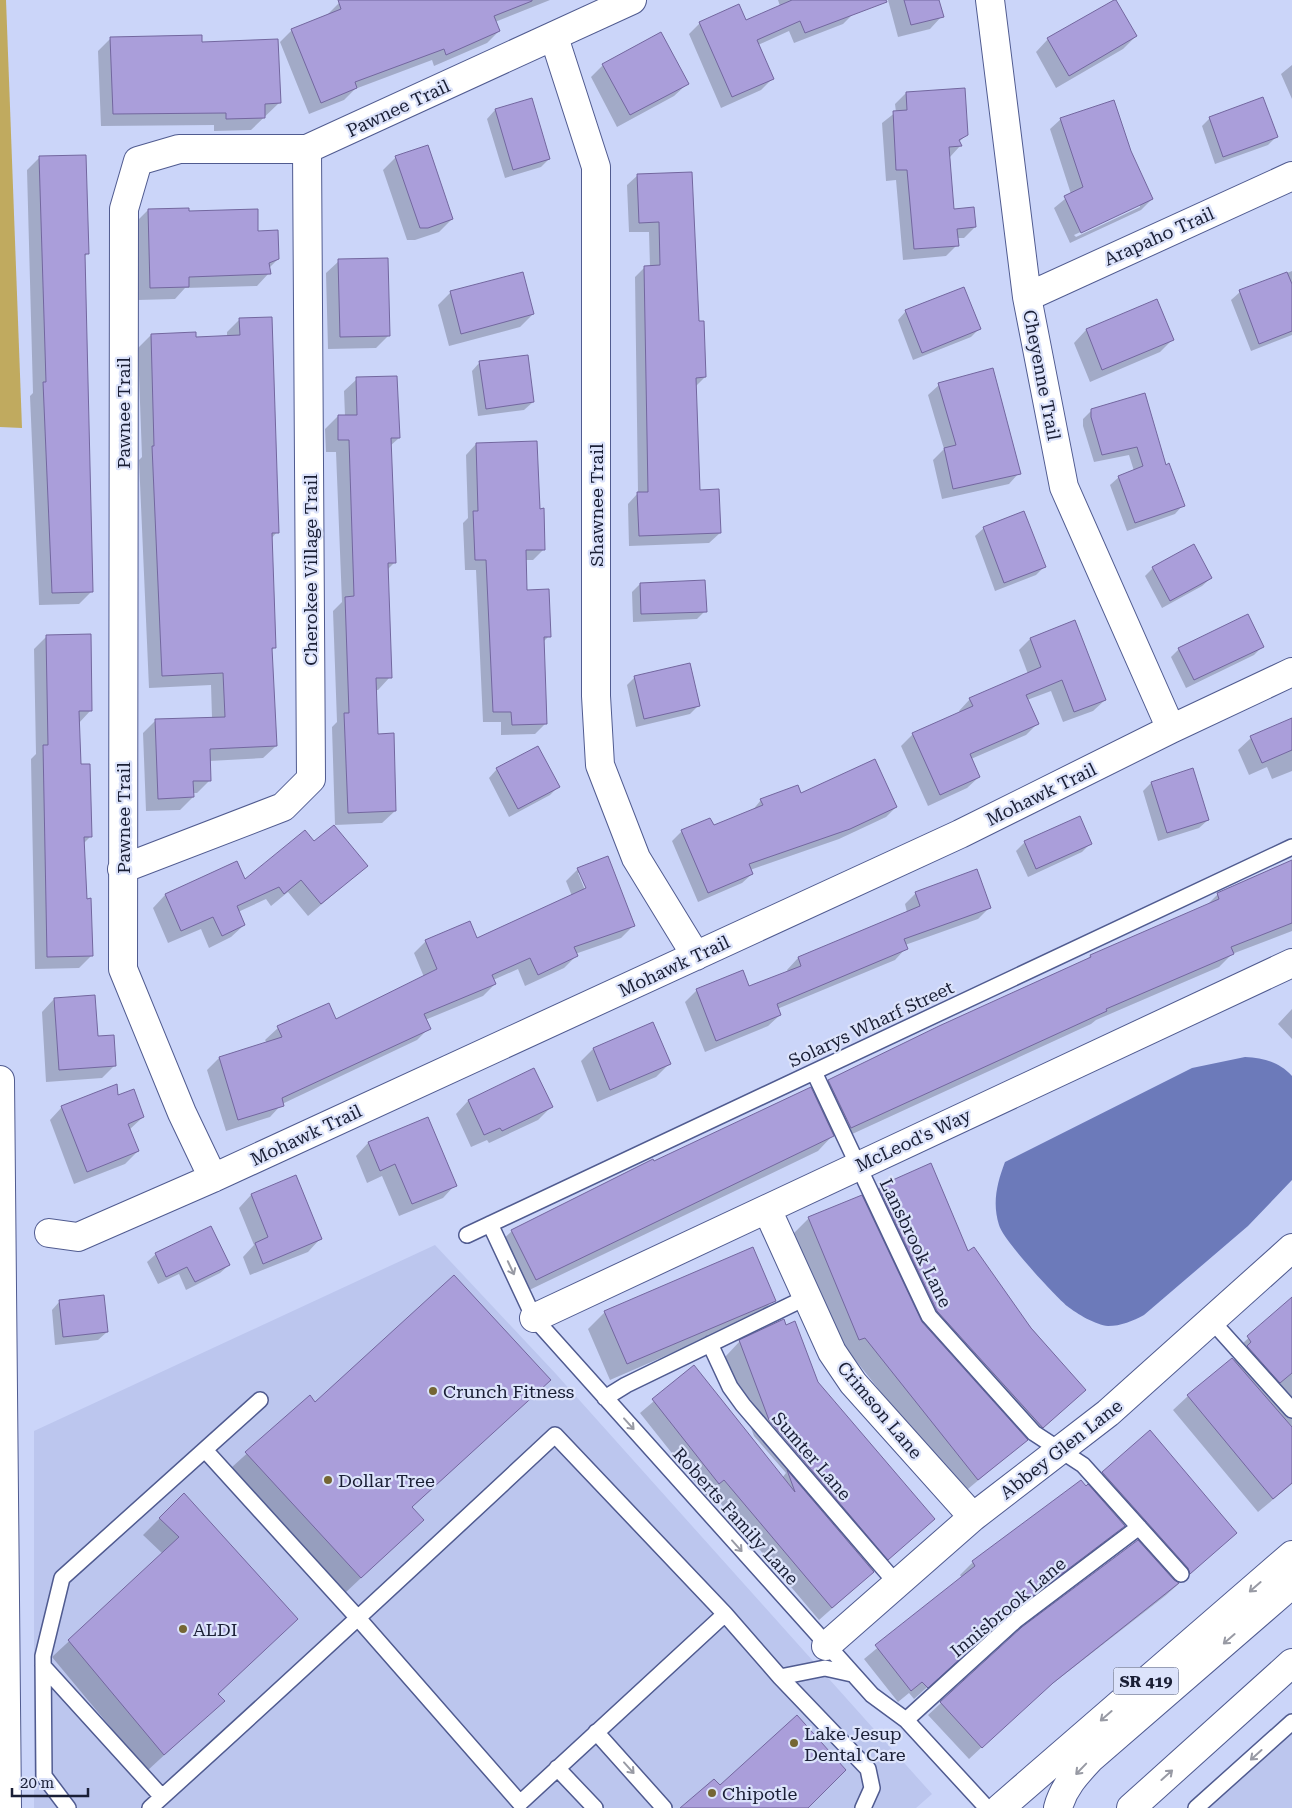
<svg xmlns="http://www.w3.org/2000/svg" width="1292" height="1808" font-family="'Roboto Serif',serif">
  <rect width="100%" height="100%" fill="#cbd5f9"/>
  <path fill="#bcc6ee" d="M435,1245l121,129 376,420 -16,14h-882v-377z
    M1292,1733v75h-86z"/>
  <path fill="#c0aa5f" d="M0,0h6l16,428 -22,-1z"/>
  <path fill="#6c7aba" d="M1245,1057c19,1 34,5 47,19v104l-44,46 -104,89c-11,6 -23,11 -36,11 -12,-1 -31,-12 -41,-20 -13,-11 -64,-66 -68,-81 -7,-22 -2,-42 6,-63l187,-94z"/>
  <path fill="#0003" fill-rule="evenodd" d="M346,0h204l-55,22 4,9 -12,12 -53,23 -2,-6 -77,29 -11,11 -35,14 -29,-72 12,-12 35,-15 12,-12z
    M778,0h71l5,13 -11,11 -49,19 -5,-12 -31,14 14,34 -11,11 -40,18 -32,-74 11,-11 46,-2 34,-15z
    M888,0h50l4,16 -12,13 -32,8z
    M1136,36l-13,13 -67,39 -20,-36 12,-13z
    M111,38l90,5 78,60 -28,27 -37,1v-6l-113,1 -3,-75z
    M603,65l84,19 -13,12 -57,31 -26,-50z
    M1292,65v34l-11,-25z
    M906,93l61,41 -8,8 1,4 -10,11 2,53 23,17 -11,11h-7v7l-11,11 -43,4 -7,-80 -10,1 -4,-58 14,-11 -1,-8z
    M495,110l54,49 -8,8 -36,11 -18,-59z
    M1210,118l66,19 -8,8 -53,19 -13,-38z
    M1061,119l69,32 22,48 -11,11 -71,33 -16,-35 17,-14 -21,-65zM1140,204v3l-64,30 -2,-2z
    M40,157l48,96 -4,4 8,334 -13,13 -40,1 -9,-209 3,-3 -6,-223z
    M396,157l56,62 -13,13 -24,8h-8l-24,-70z
    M691,173l7,149 7,55 -10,10 4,104 21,42 -11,10 -80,3 -1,-42 10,-11 -3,-216 10,-10h5l-1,-35h-20l-2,-47 11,-10z
    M148,210l40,3 69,19 21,27 -10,10 1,4 -12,13 -72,2 -10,11 -37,1 -2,-78z
    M339,261l50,74 -13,13 -48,1 -2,-76z
    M1292,271v64l-41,16 -20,-51 9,-8z
    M451,292l82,22 -13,13 -71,19 -11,-41z
    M1157,301l16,38 -13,13 -70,30 -16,-39 12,-13z
    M906,311l73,18 -8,8 -58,23 -15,-40z
    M240,319l37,213 -6,7 4,108 -4,4 5,95 -13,12 -54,3 1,19 -13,13h-4v4l-13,13 -34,1 -3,-78 13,-13 56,-2 -1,-33 -62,3 -10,-228 3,-3 -4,-109 13,-13 44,3 32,-1v-5z
    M480,362l53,40 -9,8 -46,6 -6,-45z
    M357,379l42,59 -9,8 5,116 -8,8 3,107 -12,13h-3l1,45 19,76 -13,12 -47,2 -3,-98 5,-5 -4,-111 9,-9 -6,-150h-10l-1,-23 13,-13h7l-1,-25z
    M939,385l80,88 -10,11 -67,15 -9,-39 11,-11 -16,-54z
    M1092,410l73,56 18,39 -8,9 -48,17 -17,-46 9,-8 15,-6 -5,-16 -35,7 -11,-36v-7z
    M476,444l63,66 5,39 -11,11h-8l1,31 23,45 -6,6 3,81 -11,11 -34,1v-13h-18l-7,-152h-11l-2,-47 5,-5 -2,-63z
    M984,528l60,39 -8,8 -41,16 -20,-55z
    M1153,568l58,10 -9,8 -40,22 -17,-32z
    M640,584l65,27 -8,8 -64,3 -1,-30z
    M47,636l44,74 -13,14 1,41 12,71 -8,8 2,56 7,55 -13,13 -44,1 -4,-210 5,-5 -2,-105z
    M1030,639l75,61 -12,11 -30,11 -12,-31 -24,9 10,24 -11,11 -55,24 8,18 -12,11 -39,18 -27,-60 12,-12 47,-21 -1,-2 11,-12 58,-25 -9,-24z
    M1262,647l-8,8 -68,33 -15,-31 8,-8z
    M635,677l63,29 -8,8 -54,13 -9,-42z
    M1292,720v51l-20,8 -5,-12 -18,8 -11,-25 13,-12z
    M497,769l61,18 -8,8 -41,22 -20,-39z
    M1151,783l57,37 -9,8 -41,13 -15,-50z
    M800,794l96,13 -10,10 -47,22 -89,31 2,4 -10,9 -44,19 -26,-61 10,-10 31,-4 39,-16 9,-11z
    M1079,818l11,26 -8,8 -54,25 -12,-26 8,-8z
    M314,843l52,23 -58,50 -20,-24 -17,14 -5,-7 -28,13 6,13 -13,12 -22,11 -8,-19 -33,14 -15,-35 12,-13 71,-32 9,18z
    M1292,862v69l-60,23 -13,13 -123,53 -5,4 -254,117 -3,-7 -16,17 -297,143 -24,-49 15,-14 141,-68 160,-67 16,-15 256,-119 5,-6 115,-49 13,-13z
    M578,869l55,57 -12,12 -46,16 1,2 -12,12 -39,18 -7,-17 -25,11 2,4 -12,12 -58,24 4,8 -12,12 -135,64 -12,13 -44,14 -19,-61 12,-12 48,-15 -2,-3 13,-12 50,-23 8,16 88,-44 -10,-24 12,-12 51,-1 95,-44 -6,-15zM578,873h3l8,21 -2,1z
    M916,893l73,15 -11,11 -73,26 1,3 -11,12 -118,49 3,6 -12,11 -63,26 -20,-50 12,-12 52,-2 39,-16 -1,-2 11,-12 109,-46 -2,-8z
    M54,999l43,39 18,27 -13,13 -56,4 -4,-70z
    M1292,1009v30l-14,-15z
    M652,1024l17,40 -13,13 -59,25 -16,-41 12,-12z
    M534,1070l17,37 -13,13 -49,23 -2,-3 -16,7 -15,-33 12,-13z
    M117,1097l26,20 -14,13 9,21 -13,13 -51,20 -24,-64 12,-13z
    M427,1118l28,67 -12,13 -44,18 -17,-40 -15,7 -11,-27 12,-13z
    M886,1184l82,69 116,137 -54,50 -83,-91 -1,1 80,90 -64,54 -113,-142 -5,2 -50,-121 15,-15 118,111 -60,-127z
    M251,1195l69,44 -12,13 -58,23 -7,-18 11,-12 -15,-37z
    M156,1254l73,11 -9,8 -34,17 -7,-16 -21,10 -11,-22z
    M1292,1299v185l-34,28 -85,-102 15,-14 45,-35 4,-4 -4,-5z
    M774,1300l-17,16 -147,64 -22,-51 17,-17z
    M60,1301l47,31 -9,8 -43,5 -3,-35z
    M740,1341l76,42 117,136 -114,101 -108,-128 -5,4 -66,-83 54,-46 88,111 4,-5 -32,-37 -29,-79z
    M550,1380l-139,128 -4,27 -62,58 -114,-125 78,-71 6,7z
    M1150,1432l86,101 -71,63 -127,99 -69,64 -41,-44 95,-87 116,-88 -14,-16 -14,14 -115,87 -82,74 -5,-6 -11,9 -34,-43 98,-81 -2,-3 13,-13 108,-80 4,6 4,-1z
    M184,1494l33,200 6,7 -76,70 -95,-114 111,-103 -20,-19z"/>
  <path fill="#aa9eda" stroke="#73679f" d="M338,0h194v1l-38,15 6,15 -54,24 -2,-6 -89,33 2,6 -36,15 -30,-74 50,-20z
    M792,0h94l1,2 -82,31 -5,-12 -43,19 17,39 -42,18 -33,-75 40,-18 7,16z
    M904,0h35l5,17 -33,8z
    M1114,0h2l21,36 -68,40 -22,-38z
    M661,32l28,52 -59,31 -28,-51z
    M202,35v7l76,-3 3,64 -16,1v14l-39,1v-6l-113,1 -3,-77z
    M965,88l3,47 -9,5 3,6 -13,1 5,62 20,-2 2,20 -19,2 2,17 -45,3 -7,-79h-11l-3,-59 14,-1 -1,-18z
    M1263,97l15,40 -55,20 -14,-40z
    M532,98l18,61 -37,11 -18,-61z
    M1114,100l17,51 22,48 -72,34 -17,-37 19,-9 -23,-69z
    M428,145l25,74 -25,9h-8l-25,-72z
    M86,155l3,99h-4l8,338 -41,1 -9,-211h3l-7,-226z
    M692,172l7,149h5l2,56 -10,1 4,112 19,-1 2,44 -82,3 -2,-44h11l-4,-226 16,-1 -1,-43 -20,1 -2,-49z
    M189,208v3l69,-2v22l20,-1 1,29 -10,4 2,11 -82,3v10l-39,1 -2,-79z
    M388,258l2,78 -50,1 -2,-78z
    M523,272l11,42 -73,20 -11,-43z
    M1287,272l5,12v47l-33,13 -20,-54z
    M964,287l17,42 -59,24 -17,-43z
    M1157,299l17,41 -72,30 -16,-41z
    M272,317l7,216h-7l4,115h-4l5,98 -67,3 1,32h-18l1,16 -36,2 -3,-80 70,-2 -2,-44 -61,3 -10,-230h2l-3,-112 45,-2v5l44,-2 -1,-17z
    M528,355l6,47 -48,7 -7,-48z
    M993,368l28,106 -68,15 -9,-41 12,-3 -18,-62z
    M397,376l3,62h-9l5,125h-8l4,115h-16l2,56 16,-1 2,78 -48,2 -4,-100h5l-4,-116 9,-1 -5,-156h-11v-25h19l-1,-38z
    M1145,393l21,72 3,-2 16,43 -50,17 -17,-47 25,-10 -6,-19 -35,8 -11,-38v-8z
    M537,441l3,68 4,-1 1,42h-19l1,40 22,-1 2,48h-7l3,87 -35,1 -1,-13h-18l-7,-152h-11l-2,-49h5l-2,-68z
    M1024,511l22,56 -42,16 -21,-56z
    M1194,544l18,34 -42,23 -18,-34z
    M705,580l2,32 -66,2 -1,-31z
    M1248,614l16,33 -70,33 -16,-32z
    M1075,620l31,80 -32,12 -12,-32 -36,15 13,29 -69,30 10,23 -40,18 -28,-62 61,-27 -4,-8 72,-31 -11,-29z
    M91,634l1,77h-13l2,53h9l2,73h-8l3,62 4,-1 2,58 -46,1 -4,-212h5l-2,-110z
    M690,663l10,43 -56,13 -10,-43z
    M1292,718v32l-30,13 -12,-27z
    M538,746l22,41 -42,22 -22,-41z
    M875,759l22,48 -47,22 -101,35 4,10 -45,19 -27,-63 29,-12 4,7 49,-20 -3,-6 38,-14 3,8z
    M1193,768l16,52 -42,13 -16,-51z
    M1080,816l12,28 -56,25 -12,-28z
    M334,825l34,41 -47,38 -20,-24 -17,14 -5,-7 -42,19 8,19 -23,11 -9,-19 -32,14 -16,-37 72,-33 8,18 60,-49 9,11z
    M608,856l27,70 -61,21 4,9 -40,19 -8,-17 -38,17 4,9 -72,30 7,15 -149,69 2,8 -46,14 -19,-63 63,-20 -5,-11 52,-23 7,16 101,-50 -12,-29 45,-19 7,17 109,-50 -9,-20z
    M1292,860v63l-61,24 3,7 -128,55 1,2 -256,117 -23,-48 111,-54 152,-69 -1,-2 129,-56 -2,-6z
    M977,869l14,39 -87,31 4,10 -131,55 4,11 -65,26 -20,-52 47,-19 6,16 52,-20 -3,-9 122,-51 -5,-14z
    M95,995l3,41 16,-1 2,31 -57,4 -5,-72z
    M653,1022l18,42 -61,26 -17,-42z
    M534,1068l19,39 -51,24 -2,-3 -16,7 -16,-35z
    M117,1084l1,11 16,-6 10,28 -16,7 11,27 -52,21 -26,-66z
    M811,1087l23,49 -298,144 -25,-50 142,-71 1,2z
    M428,1117l29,69 -45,18 -17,-40 -15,7 -12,-29z
    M931,1163l37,88 6,-4 57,81 55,62 -43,38 -106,-117 -58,-123 7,-3v-2z
    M296,1175l26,64 -59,25 -8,-21 13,-6 -17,-43z
    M862,1195l60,127 106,118 -50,40 -113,-142 -6,2 -51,-123z
    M211,1226l19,39 -35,17 -8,-15 -21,10 -11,-24z
    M753,1247l23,54 -149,63 -23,-53z
    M454,1275l97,105 -139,127 12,13 -63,58 -116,-126 65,-57 5,7z
    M104,1295l4,37 -45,5 -4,-37z
    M1292,1297v76l-12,10 -33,-37 4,-4 -4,-6z
    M784,1319l2,6 9,-4 23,61 117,137 -47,41 -119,-140 -30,-80z
    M1232,1358l60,69v56l-19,16 -86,-104z
    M694,1365l101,127 -8,-22 87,102 -42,36 -108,-128 -5,4 -67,-85z
    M1150,1430l87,103 -47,41 -2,-6 -86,-96z
    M1081,1480l5,6 2,-2 37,42 -115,87 -82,75 -6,-6 -11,9 -36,-46 100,-79 -3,-5z
    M184,1493l114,126 -80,75 7,7 -61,54 -96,-115 111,-103 -20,-19z
    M1138,1540l36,40 5,3 -126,100 -71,65 -42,-46 82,-75z
    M797,1715l49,55 -38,38h-128l34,-29 6,6z"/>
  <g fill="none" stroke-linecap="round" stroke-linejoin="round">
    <defs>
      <path id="lane" d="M814,1072l115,244 105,117 49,32 98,109
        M490,1224l44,94 338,377 34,25 81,88
        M467,1235l825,-388
        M1211,1320l81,90
        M710,1344l20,43 13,18 154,179
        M605,1398l21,-13 181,-88
        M725,1614l55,63 88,92 4,19 -9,20
        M43,1666l119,131
        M780,1677l45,-9 27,6
        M906,1720l110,-100 123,-93
        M596,1732l68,76
        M557,1768l38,40
        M68,1808l-24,-32 -1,-120 19,-78 198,-178
        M150,1808c136,-123 271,-248 405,-373l170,179 -205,189 -163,-186 -152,-167
        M1196,1808l96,-86"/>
      <path id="street" d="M990,0l37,297 37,190 107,242
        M554,37l42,130v529l4,69 36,93 60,98
        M1027,297l265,-121
        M122,869l161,-62 28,-28 -4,-630
        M0,1080l7,728
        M213,1178l-31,-65 -59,-144 1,-760 14,-48 41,-12h128l325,-149
        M767,1209l65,143 21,31 120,134
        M49,1233l29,4 135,-59 747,-344 211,-105 121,-57
        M534,1318l758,-355
        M826,1646l147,-129 135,-104 184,-165"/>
      <path id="primary" d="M1000,1808l292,-253
        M1058,1808c5,-20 18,-34 32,-49l202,-175
        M1131,1808l161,-145"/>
    </defs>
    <use href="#lane" stroke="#505b90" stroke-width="18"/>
    <use href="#street" stroke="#505b90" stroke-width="30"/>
    <use href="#primary" stroke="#505b90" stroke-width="30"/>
    <use href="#lane" stroke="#fff" stroke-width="15"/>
    <use href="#street" stroke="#fff" stroke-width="28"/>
    <use href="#primary" stroke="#fff" stroke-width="28"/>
  </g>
  <defs><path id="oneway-shaft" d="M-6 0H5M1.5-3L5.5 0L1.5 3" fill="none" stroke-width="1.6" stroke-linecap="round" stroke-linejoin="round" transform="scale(1.25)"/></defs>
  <g stroke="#989aa4">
    <use href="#oneway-shaft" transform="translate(511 1268) rotate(65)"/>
    <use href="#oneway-shaft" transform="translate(629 1424) rotate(48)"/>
    <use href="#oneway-shaft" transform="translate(737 1546) rotate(48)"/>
    <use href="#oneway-shaft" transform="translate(1255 1587) rotate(139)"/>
    <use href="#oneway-shaft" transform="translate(1229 1639) rotate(139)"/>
    <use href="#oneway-shaft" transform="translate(1106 1716) rotate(139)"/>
    <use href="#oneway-shaft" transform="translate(1256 1755) rotate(138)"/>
    <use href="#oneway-shaft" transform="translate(629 1768) rotate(48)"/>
    <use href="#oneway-shaft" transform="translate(1081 1769) rotate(134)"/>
    <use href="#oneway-shaft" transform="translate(1167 1775) rotate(-42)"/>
  </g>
  <g fill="#756634" stroke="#dce3fb" stroke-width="2">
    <circle cx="433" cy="1391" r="5"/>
    <circle cx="328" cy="1480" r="5"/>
    <circle cx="183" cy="1629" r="5"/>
    <circle cx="794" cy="1743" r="5"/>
    <circle cx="712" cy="1793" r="5"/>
  </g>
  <g text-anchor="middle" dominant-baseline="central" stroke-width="4.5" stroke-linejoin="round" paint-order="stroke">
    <rect fill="#dce3fb" stroke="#545a70" stroke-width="1" x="1113.5" y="1667.5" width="65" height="27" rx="4"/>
    <g font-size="16" font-weight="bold" fill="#1a1f35">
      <text x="1146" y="1681">SR 419</text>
    </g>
    <g font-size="18" fill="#1a1f35" stroke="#dce3fb">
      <text transform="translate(398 108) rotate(-25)">Pawnee Trail</text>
      <text transform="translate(1159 236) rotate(-24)">Arapaho Trail</text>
      <text transform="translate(1042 375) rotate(79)">Cheyenne Trail</text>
      <text transform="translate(123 413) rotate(-90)">Pawnee Trail</text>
      <text transform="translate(596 505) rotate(-90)">Shawnee Trail</text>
      <text transform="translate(310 570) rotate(-90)">Cherokee Village Trail</text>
      <text transform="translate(1041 794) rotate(-26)">Mohawk Trail</text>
      <text transform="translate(123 818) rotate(-90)">Pawnee Trail</text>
      <text transform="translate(674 966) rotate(-25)">Mohawk Trail</text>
      <text transform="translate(871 1024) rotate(-25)">Solarys Wharf Street</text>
      <text transform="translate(306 1135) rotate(-25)">Mohawk Trail</text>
      <text transform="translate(913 1140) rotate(-25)">McLeod's Way</text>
      <text transform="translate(916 1243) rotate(64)">Lansbrook Lane</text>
      <text transform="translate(880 1410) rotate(50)">Crimson Lane</text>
      <text transform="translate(1061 1449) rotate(-38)">Abbey Glen Lane</text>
      <text transform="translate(812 1456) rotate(49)">Sumter Lane</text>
      <text transform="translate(736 1516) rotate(48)">Roberts Family Lane</text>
      <text transform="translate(1008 1607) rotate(-40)">Innisbrook Lane</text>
    </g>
    <g font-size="18" fill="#1a1f35" stroke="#dce3fb" text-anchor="start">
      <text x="443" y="1391">Crunch Fitness</text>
      <text x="338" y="1480">Dollar Tree</text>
      <text x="193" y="1629">ALDI</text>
      <text x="804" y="1733">Lake Jesup<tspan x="804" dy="21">Dental Care</tspan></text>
      <text x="722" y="1793">Chipotle</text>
    </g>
  </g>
  <path d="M12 1788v8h76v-8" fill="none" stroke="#1a1f35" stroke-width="2.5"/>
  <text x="20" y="1788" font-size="15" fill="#1a1f35" stroke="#dce3fb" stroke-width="4" paint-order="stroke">20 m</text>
</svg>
